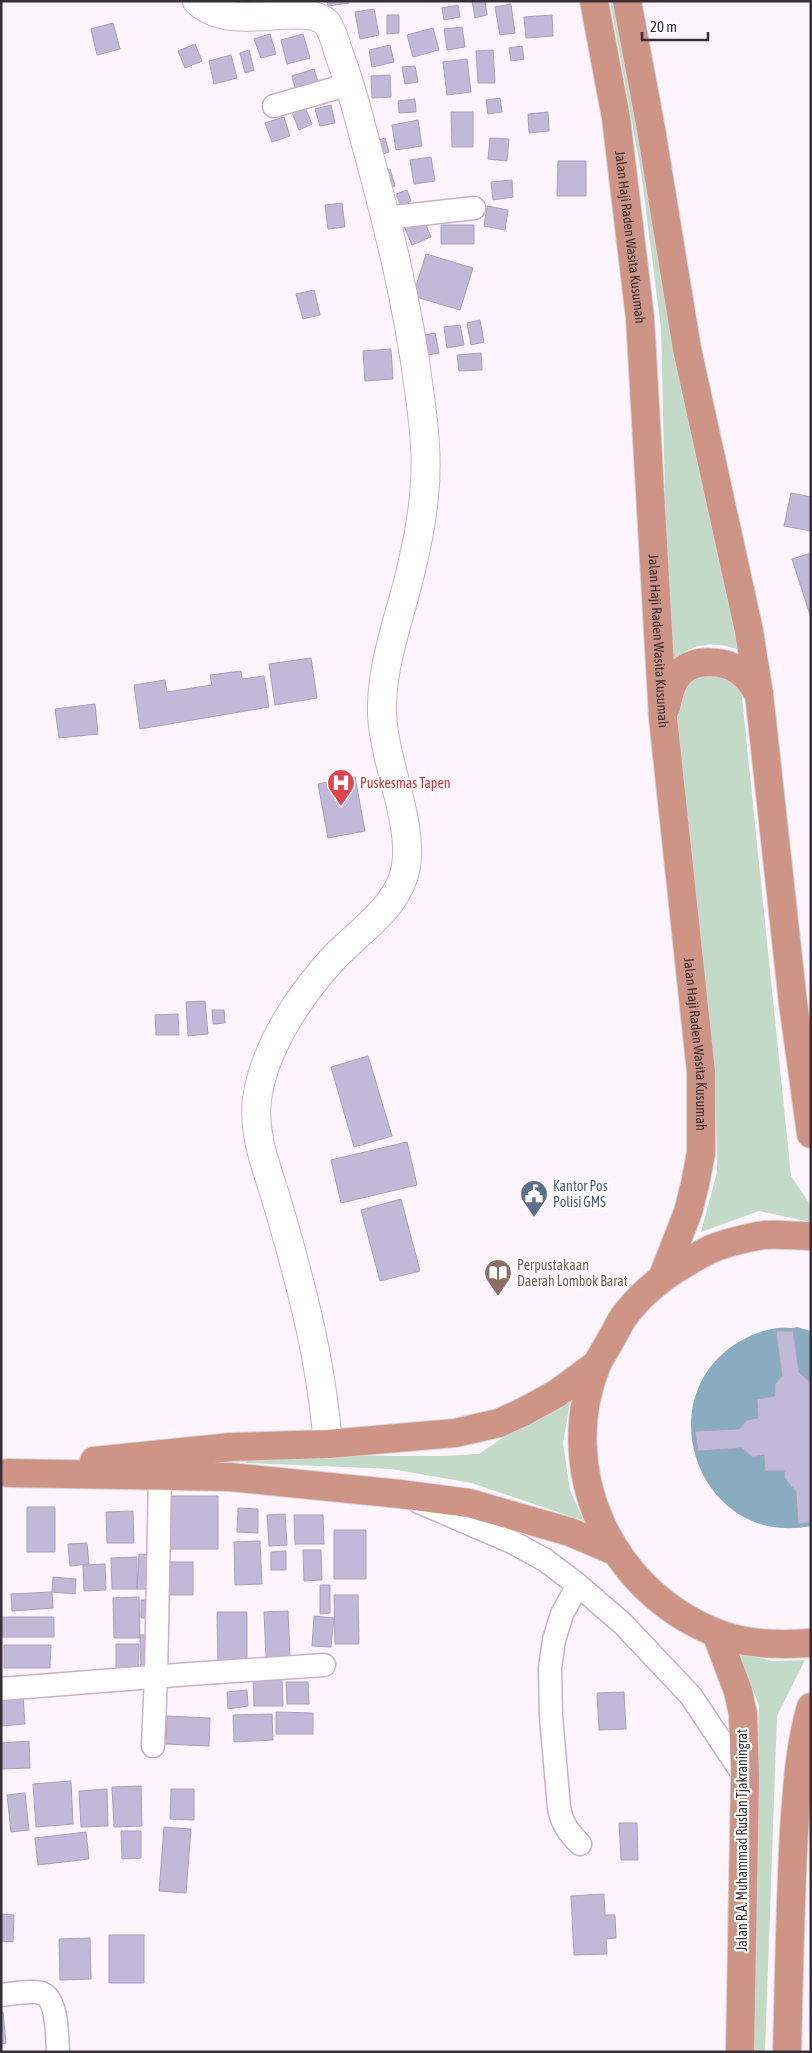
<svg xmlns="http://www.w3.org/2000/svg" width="812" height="2053" font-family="'Asap Condensed',sans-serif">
  <rect width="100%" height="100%" fill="#fef4fe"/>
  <path fill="#c3dac8" d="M610,1h15l123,652c-32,-12 -54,-14 -79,12l-8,-337 -20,-156z
    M718,668l23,19 50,489 20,30v16l-52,-11 -58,21 16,-60 -1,-75 -42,-405 16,-20z
    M572,1391l-9,52 7,47 14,31 -112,-38 -81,-14 -145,-6v-10l148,3h47l38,-2z
    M737,1652l35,9 33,-1 -28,56 -12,336h-18l12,-347z"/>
  <path fill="#89acc1" d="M797,1327l14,4v195c-115,23 -169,-138 -63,-189 8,-4 21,-8 30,-9 6,-1 12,1 19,-1z"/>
  <path fill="#c1b9d7" stroke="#a8a1be" d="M327,1h22v2l-21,3z
    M472,1h13l2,14 -12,3z
    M511,4l4,29 -15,2 -5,-28z
    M458,5l2,12 -16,3 -2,-12z
    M374,9l5,26 -19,4 -5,-27z
    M387,15h12v18l-12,1z
    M552,15l1,21 -27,2 -2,-21z
    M113,23l7,26 -23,6 -6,-26z
    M462,27l3,20 -18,3 -3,-21z
    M433,28l6,22 -26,7 -6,-22z
    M270,34l6,20 -15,4 -7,-19z
    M303,34l7,24 -23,6 -6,-24z
    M195,44l7,17 -17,7 -7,-17z
    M390,45l4,17 -22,5 -3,-17z
    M522,46l2,13 -13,2 -2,-13z
    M249,50l5,20 -9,3 -5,-20z
    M493,50l2,33h-17l-2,-32z
    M231,55l6,23 -23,6 -5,-23z
    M467,59l4,33 -24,3 -4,-33z
    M415,66l3,16 -13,2 -3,-17z
    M314,69l6,19 -23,7 -5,-19z
    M390,75l1,22 -19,1 -1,-22z
    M500,98l2,14 -14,2 -2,-14z
    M415,99l1,13 -17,1 -1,-12z
    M304,105l8,19 -13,6 -8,-20z
    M331,105l4,18 -15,3 -5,-17z
    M451,112h22v35h-21z
    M548,112l1,19 -20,2 -1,-19z
    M284,117l6,19 -18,6 -7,-19z
    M418,120l4,26 -26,4 -4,-25z
    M385,138l4,14 -9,3 -4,-14z
    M490,138l19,1 -2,22 -19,-2z
    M431,157l4,24 -21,3 -4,-24z
    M558,161h28v35h-29z
    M390,169l5,17 -11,3 -6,-17z
    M512,180l1,17 -20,3 -2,-18z
    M407,190l4,11 -10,5 -5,-12z
    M342,203l3,24 -17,2 -3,-24z
    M487,206l21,4 -3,20 -21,-4z
    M423,218l8,19 -19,8 -8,-19z
    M441,225h33v19h-33z
    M426,254l47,14 -13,42 -47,-14z
    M314,290l6,25 -17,4 -7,-25z
    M480,320l4,22 -13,3 -4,-22z
    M460,325l4,20 -17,3 -3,-21z
    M435,333l4,20 -21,4 -3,-20z
    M391,349l2,30 -28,2 -2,-30z
    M481,353l1,17 -23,1 -2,-16z
    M791,493l20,4v34l-27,-5z
    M811,553v65l-19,-59z
    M311,658l6,40 -42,7 -6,-41z
    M241,671l1,8 22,-3 5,31 -129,22 -6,-44 31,-5 2,12 45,-7 -2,-10z
    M95,704l3,30 -39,4 -4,-29z
    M355,777l10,54 -37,7 -10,-54z
    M205,1001l3,33 -20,2 -2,-34z
    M212,1010h12l1,13 -12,1z
    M178,1014l1,21h-23l-1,-20z
    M368,1056l24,80 -38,11 -23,-80z
    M407,1142l10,43 -76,18 -10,-43z
    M401,1199l19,72 -40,10 -19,-71z
    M776,1331h17l6,41 12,11v139l-13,2 -2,-32 -11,-13 -1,-8h-19l-1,-16 -12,2 -10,-9 -44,3 -3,-20 44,-2 8,-9 11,-2 -1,-19 18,-3v-12l7,-8z
    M171,1496h47v53h-48z
    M27,1507h28v45h-28z
    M238,1508l20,1v24l-21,-1z
    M133,1511l1,32h-27l-1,-31z
    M285,1514l2,31 -18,1 -2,-31z
    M294,1515h29l1,29h-29z
    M334,1530h32v49h-32z
    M260,1541l2,43 -27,1 -1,-43z
    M87,1543l2,21 -19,2 -2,-22z
    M303,1550h18l1,30 -18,1z
    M286,1551v19h-15v-18z
    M139,1554l18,1 -1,34h-19z
    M137,1557v32h-25l-1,-31z
    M167,1562h26v33h-25z
    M105,1564l1,26 -22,1 -1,-26z
    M53,1577l23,2 -1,15 -23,-2z
    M320,1585h10v28l-10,1z
    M52,1592l1,16 -41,3 -1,-17z
    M334,1595h24l1,49h-24z
    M139,1597l1,41h-26l-1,-40z
    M141,1600h11l1,18h-12z
    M288,1611l2,45 -24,1 -2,-45z
    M217,1612h30v53h-29z
    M314,1616l20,2 -3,29 -19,-1z
    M1,1617h53v20h-53z
    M140,1635h13l1,36 -13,1z
    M116,1644h23l-1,29 -22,-1z
    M4,1645h47l-1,23h-46z
    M253,1678h29l1,28h-29z
    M286,1682h22l1,22h-22z
    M247,1690l1,16 -20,3 -1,-17z
    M624,1692l2,37 -27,1 -2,-37z
    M23,1695l2,29 -24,2v-29z
    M276,1712l37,1v21h-37z
    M272,1714l1,26 -39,2 -1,-27z
    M167,1716l43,2 -1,28 -43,-2z
    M29,1741l1,27 -29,1v-26z
    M71,1781l2,43 -37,3 -3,-43z
    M141,1786l1,40 -28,1 -2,-40z
    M107,1789l1,37 -27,1 -2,-36z
    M171,1789h23v31l-24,-1z
    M25,1793l4,37 -18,2 -4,-37z
    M619,1823h18l1,37h-17z
    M164,1827l27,2 -5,64 -27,-2z
    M121,1831h20v27l-19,1z
    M86,1832l3,27 -51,6 -3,-27z
    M604,1894l1,21h10l1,23 -10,1 1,15 -33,1 -3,-59z
    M1,1914l13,1 -1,27 -12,-1z
    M109,1935h35v48h-35z
    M90,1938l1,41 -31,1 -1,-41z
    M1,2012h2l3,31 -5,1z"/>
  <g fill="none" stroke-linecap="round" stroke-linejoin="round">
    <defs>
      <path id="minor" d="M274,106l76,-22
        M386,218l88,-10
        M419,1502l95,41 31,17 33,25 45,39 68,72 54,81
        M578,1585l-16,29 -8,26 -4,28 1,48 8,92c3,16 10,25 21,36
        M1,1689l189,-15 134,-9
        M153,1746l3,-69 4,-201
        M1,1995c12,-1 28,-5 40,-2 17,5 16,45 17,59"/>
      <path id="tertiary" d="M197,1c35,34 106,-1 130,22 6,9 9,21 12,31 10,26 17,52 24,79 23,84 45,169 56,257 5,35 9,70 5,106 -2,21 -6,44 -11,65 -10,48 -30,95 -31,144 -2,52 36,122 22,170 -11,37 -50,60 -74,87 -33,37 -66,87 -73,137 -4,33 8,65 18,96 7,24 14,47 20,71 16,58 28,118 33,178"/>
      <g id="trunk">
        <path id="s1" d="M594,1l22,117 24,200 23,400 38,354v81l-6,31 -7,28 -25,64"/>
        <path d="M627,1l24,128 36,220 62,282 10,63 34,309 18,131"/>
        <path d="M666,707c3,-12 5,-26 15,-35 14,-14 46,-12 61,1 7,5 12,14 17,21"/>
        <path d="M811,1236c-15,0 -31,-2 -46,-1 -12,1 -43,9 -54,14 -9,4 -18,10 -27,15 -22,13 -43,30 -59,51 -6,8 -10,18 -15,26 -4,8 -10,16 -13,23 -43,106 13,226 117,268 31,13 64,13 97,11"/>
        <path d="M94,1461l137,-14 97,-3 127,-11 44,-10 24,-11 33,-18 41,-30"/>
        <path d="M8,1473l222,4 170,17 69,9 101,29 47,20"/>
        <path d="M716,1633l22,58 5,23 2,63 -5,275"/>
        <path d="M787,2052c2,-74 3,-147 7,-221 3,-41 5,-84 17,-124"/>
      </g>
    </defs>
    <use href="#minor" stroke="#c9b1c8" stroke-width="25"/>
    <use href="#tertiary" stroke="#c9b1c8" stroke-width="30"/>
    <use href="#trunk" stroke="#d7d5d7" stroke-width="30"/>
    <use href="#minor" stroke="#fff" stroke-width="22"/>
    <use href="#tertiary" stroke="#fff" stroke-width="28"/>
    <use href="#trunk" stroke="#ce9486" stroke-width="28"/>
  </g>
  <defs>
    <symbol id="hospital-pin" viewBox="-11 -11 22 30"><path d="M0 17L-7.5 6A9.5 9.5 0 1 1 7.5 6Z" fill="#e0444e" stroke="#fff"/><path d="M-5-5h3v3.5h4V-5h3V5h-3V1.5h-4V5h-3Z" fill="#fff"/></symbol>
    <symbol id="civic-pin" viewBox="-11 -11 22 30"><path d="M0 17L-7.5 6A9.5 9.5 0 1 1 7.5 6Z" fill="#5c6f8a" stroke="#fff"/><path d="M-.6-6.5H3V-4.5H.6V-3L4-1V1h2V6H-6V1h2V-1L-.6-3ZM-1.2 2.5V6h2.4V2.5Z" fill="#fff"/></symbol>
    <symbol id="library-pin" viewBox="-11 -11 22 30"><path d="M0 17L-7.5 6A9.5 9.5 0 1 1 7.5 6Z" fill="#8d6e63" stroke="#fff"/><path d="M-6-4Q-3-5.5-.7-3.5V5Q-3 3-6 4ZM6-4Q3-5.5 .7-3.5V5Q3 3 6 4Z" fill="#fff"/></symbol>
  </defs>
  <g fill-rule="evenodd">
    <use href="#hospital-pin" x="325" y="767" width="32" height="43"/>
    <use href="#civic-pin" x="518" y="1178" width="32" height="43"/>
    <use href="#library-pin" x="482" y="1257" width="32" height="43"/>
  </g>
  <g text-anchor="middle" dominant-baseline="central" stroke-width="4.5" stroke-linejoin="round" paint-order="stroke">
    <g font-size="14" fill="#372e37" stroke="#fff">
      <text stroke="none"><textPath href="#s1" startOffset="239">Jalan Haji Raden Wasita Kusumah</textPath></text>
      <text stroke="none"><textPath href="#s1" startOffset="644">Jalan Haji Raden Wasita Kusumah</textPath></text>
      <text stroke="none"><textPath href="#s1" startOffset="1049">Jalan Haji Raden Wasita Kusumah</textPath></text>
      <text transform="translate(742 1840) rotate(-90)">Jalan R.A. Muhammad Ruslan Tjakraningrat</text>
    </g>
    <g font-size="14" fill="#be3a42" stroke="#fff" text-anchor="start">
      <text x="360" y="783">Puskesmas Tapen</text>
    </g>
    <g font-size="14" fill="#4e5e75" stroke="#fff" text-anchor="start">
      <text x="553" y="1186">Kantor Pos<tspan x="553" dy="16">Polisi GMS</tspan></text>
    </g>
    <g font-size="14" fill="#785e54" stroke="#fff" text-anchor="start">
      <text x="517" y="1265">Perpustakaan<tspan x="517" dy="16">Daerah Lombok Barat</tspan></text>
    </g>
  </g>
  <rect width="812" height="2053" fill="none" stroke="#372e37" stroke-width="5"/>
  <path d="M642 32v8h66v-8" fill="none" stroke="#372e37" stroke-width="2.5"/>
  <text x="650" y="32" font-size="15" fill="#372e37" stroke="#ffffff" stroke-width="4" paint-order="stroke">20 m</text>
</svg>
